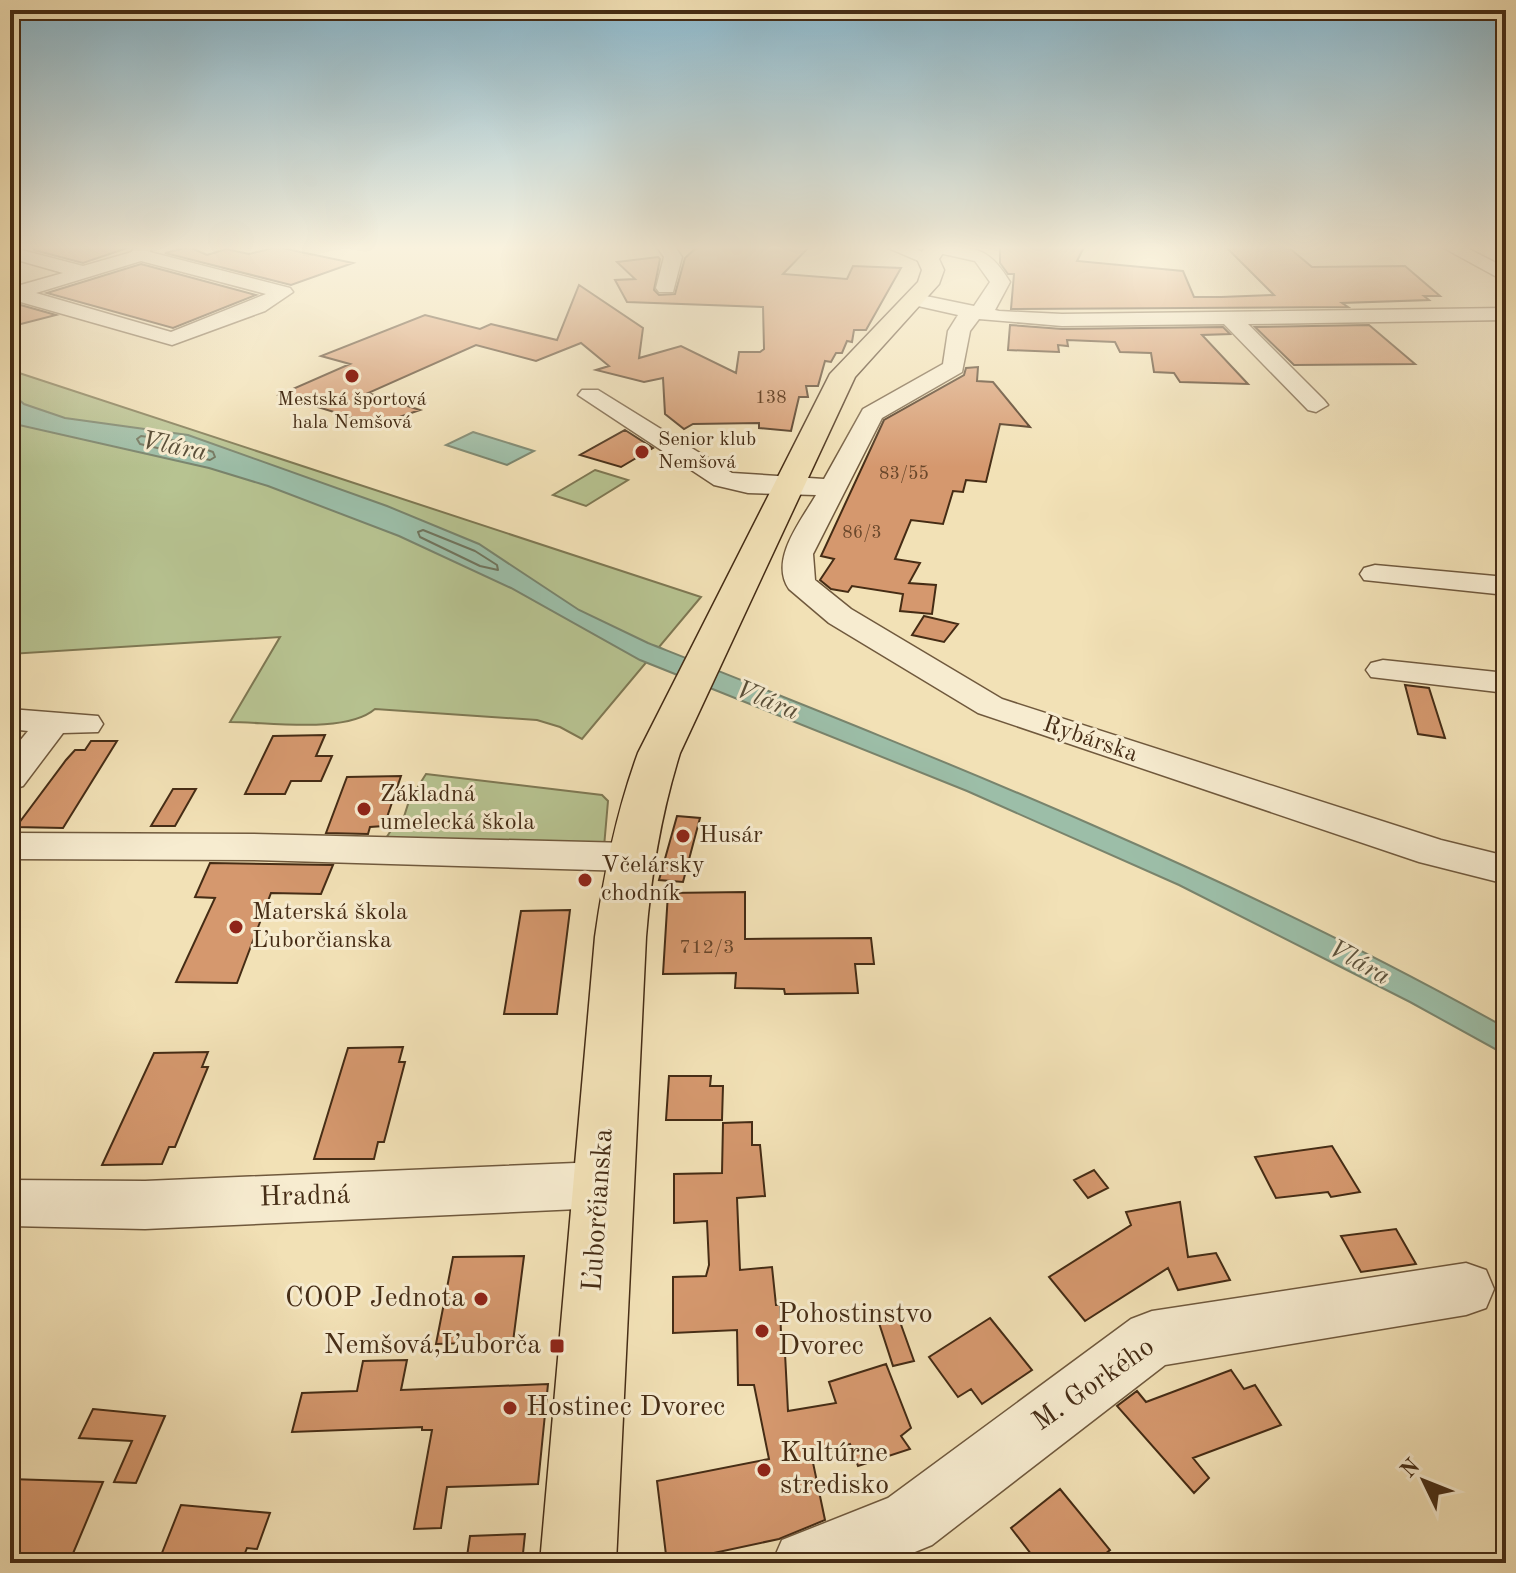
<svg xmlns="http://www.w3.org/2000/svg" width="1516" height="1573" font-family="'Old Standard TT',serif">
  <rect width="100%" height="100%" fill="#f2e1b6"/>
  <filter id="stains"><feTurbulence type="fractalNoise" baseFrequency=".0025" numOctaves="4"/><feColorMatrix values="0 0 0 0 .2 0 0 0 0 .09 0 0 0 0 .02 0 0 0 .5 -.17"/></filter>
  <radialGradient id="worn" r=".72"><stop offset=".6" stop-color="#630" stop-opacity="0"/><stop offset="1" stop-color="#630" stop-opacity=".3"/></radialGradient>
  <path fill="#b7c391" stroke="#7e7853" stroke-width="2" d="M10,370l691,227 -119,142 -22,-12 -23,-7 -162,-11c-29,25 -106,13 -145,13l50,-85 -270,17z
    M595,470l33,10 -42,26 -33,-11z
    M426,774l176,21 6,6 -4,46 -220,-6 10,-15h7l8,-25z"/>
  <path fill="#9cbea8" stroke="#79846d" stroke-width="2" d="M10,392l14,12 41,14 123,17 199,71 92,38 100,66 69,33c292,116 584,231 858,385v27l-96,-53 -231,-117 -212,-94 -327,-131 -129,-72 -112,-52 -131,-50 -59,-18 -199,-45z
    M473,432l61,19 -27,14 -61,-20z"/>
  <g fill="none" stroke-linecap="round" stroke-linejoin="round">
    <path stroke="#70755e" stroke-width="2" d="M141,436l44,6 28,10 2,5 -5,3 -70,-16 -3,-5z
      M423,530l52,21 22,14 1,5 -18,-4 -60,-29 -2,-5z"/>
  </g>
  <path fill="#d5986e" stroke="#452c15" stroke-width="2" d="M35,247h95l-47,16 -49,-13z
    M189,247l18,8 19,-6 23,5 28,-7 76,16 -62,22 -126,-32z
    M697,247h112l-26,27 64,5 6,-13 48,2 -35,62h-12l-2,12 -5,-1 -5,12h-6l-5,9 -6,-1 -7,25h-12l2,11h-9l-8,34 -32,-3v-5l-66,1 -9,5 -19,-15 -2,-36 -19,4 -48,-12 13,-4 -28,-23 -45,18 -60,-16 -108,48 52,17 -44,15 -97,-30 71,-31 -29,-8 104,-41 55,14 11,-5 66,16 22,-55 64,43 -4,30 42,-12 55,27 3,-21h21l4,-3 -1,-42 -136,-5 -12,-22 20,-1 -18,-17 41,-5 2,2 -6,31 5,5 16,-1 10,-36z
    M1000,247h84l-7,14 106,10 11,26h27l53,-2 -48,-48h62l24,20 93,-1 35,30h-16l5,4 -87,3 6,4 -337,2 3,-35h-6l-8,-11z
    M141,264l115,31 -83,33 -126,-35z
    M10,302l46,13 -35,9 -11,-3z
    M1010,325l52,4 161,-2 7,7 -28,1 46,49 -68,-2 -6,-9 -20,-1 -3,-19 -31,-1 -5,-10 -48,-2 1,6 -10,-1 1,7 -51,-2z
    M1369,325l46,39 -121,1 -39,-38z
    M978,367l-1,14 16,1 37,45 -30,-3 -14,58 -20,-2 -3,12 -10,-1 -10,33 -32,-4 -16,39 25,4 -11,20 27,2 -4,29 -32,-3 3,-17 -51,-8 -4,6 -17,-3 -11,-9 14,-21 -13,-3 63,-136 80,-45 2,-7z
    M625,430l28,18 -32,19 -41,-12z
    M924,616l34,8 -14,18 -32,-7z
    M1405,685l24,3 16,50 -27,-4z
    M325,735l-9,21h16l-11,25h-30l-6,13h-40l28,-58z
    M91,741h26l-54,87 -47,-1 50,-67 9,-10h10z
    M401,776l-17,50 -14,1 -2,7 -42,-1 21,-56z
    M173,789h23l-21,37h-24z
    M677,816l23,2 -17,64 -24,-2z
    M210,863l123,2 -12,29 -50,-1 -34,90 -61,-1 39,-84 -20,-1z
    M745,892v47l126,-1 3,26h-19l3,29 -73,1 -1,-5 -49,-1 1,-15 -73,1 5,-81z
    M570,910l-13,104h-53l17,-103z
    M403,1047l-4,15h6l-21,80h-6l-4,17h-60l34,-111z
    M208,1052l-6,15h6l-33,80h-6l-7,17 -60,1 52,-112z
    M669,1076h42l-1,10h13l-1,34h-56z
    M752,1122v23h8l5,51 -28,2 3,72 32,-3 4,38h4l1,29h3l4,77 48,-8 -7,-21 57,-18 25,64 -10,8 9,13 -52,17 -8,-22 -38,14 13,62 -46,19 -112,24 -10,-82 112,-22 -15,-74h-16l-1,-55 -64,3v-56l33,-1 3,-11 -2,-44 -33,2v-49l48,-1 1,-50z
    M1332,1146l28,46 -29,5 -3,-5 -52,6 -21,-41z
    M1094,1170l14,18 -20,10 -14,-18z
    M1180,1202l8,55 28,-4 14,27 -52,10 -10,-22 -83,53 -36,-44 82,-52 -5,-13z
    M1396,1229l20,35 -55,8 -20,-36z
    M524,1256l-11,86 -77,2 17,-87z
    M990,1318l42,52 -50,34 -11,-15 -13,8 -29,-40z
    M899,1319l15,42 -21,5 -14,-43z
    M407,1360l-6,30 147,-6 -10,100 -91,3 -6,41 -27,1 18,-99h-10v-3l-130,5 10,-39 55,-2 6,-30z
    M1231,1370l13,19 11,-4 26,40 -88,33 16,20 -15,15 -77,-87 20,-15 9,11z
    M93,1409l72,7 -29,67 -22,-1 18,-41 -53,-3z
    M10,1479l93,3 -34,81h-59z
    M1060,1489l50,61 -16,13h-56l-27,-35z
    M181,1505l89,8 -13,36 -10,-1 -6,15h-83z
    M525,1534l-3,29h-56l4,-27z"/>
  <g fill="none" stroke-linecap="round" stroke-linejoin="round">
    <defs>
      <path id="minor" d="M10,247l73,19 49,-14 1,-5h18l-1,5 140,36 3,4 -28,19 -93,34 -162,-46v-11l53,-15 -53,-15zM141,261l125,33 -95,38 -135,-39z
        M657,247h18l7,10 -9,35h-14l-3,-4 8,-31z
        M886,247h26l25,12 -9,6z
        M927,247c42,0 59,-5 83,35l-15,28 4,1 63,3 444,-6v12l-258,4 76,76 4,5 -12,7 -8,-2 -84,-86 -162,2 -83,-7 -9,12 -8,41 -80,46 -69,136 2,26 36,29 151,90 439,141 65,16v28l-87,-22 -441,-149 -149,-90 -40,-34c-20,-29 12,-68 27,-94l-68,-2 -34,-8 -136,-90 4,-5h16l134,83 92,6 39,-70 80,-45 5,-33 10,-16 -49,-11 -3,-4 3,-4 7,-2 58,12 16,-24 -15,-21 -45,-10z
        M1442,247h23l41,21v14z
        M1375,565l131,12v18l-142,-15 -4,-6 4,-6z
        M1383,660l123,13v20l-135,-16 -5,-7 5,-7z
        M10,709l88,7 5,8 -5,8 -35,1 -40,53 -13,4v-37l18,-22 -18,-2z
        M10,833l244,1 375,9 14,4 6,10 -6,10 -14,4 -375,-11 -244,-1z
        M600,1162l19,7 7,16 -7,16 -19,7 -455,21 -135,-3v-46l135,1z
        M1466,1263l20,7 8,19 -8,19 -20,7 -301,50 -233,180 -44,18h-116l10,-23 106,-42 243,-179 21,-8z"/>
      <path id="major" d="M925,247h22l-8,12 5,11 -5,14 -84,93 -175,376c-19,61 -29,121 -34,184l-30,626h-76l55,-626c9,-64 21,-124 43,-184l192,-379 88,-92 4,-12 -5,-11z"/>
    </defs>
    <use href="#minor" stroke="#70593d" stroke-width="3"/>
    <use href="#major" stroke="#452c15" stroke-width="3"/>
    <use href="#minor" fill="#f7ecd0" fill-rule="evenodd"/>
    <use href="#major" fill="#f2e1b6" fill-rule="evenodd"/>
  </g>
  <linearGradient id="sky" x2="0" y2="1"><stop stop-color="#89b8ce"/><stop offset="0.53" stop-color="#f9f2de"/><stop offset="1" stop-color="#f9f2de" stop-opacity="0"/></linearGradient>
  <rect width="1516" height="467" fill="url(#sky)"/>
  <g fill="#8f2418" stroke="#f7ecd0" stroke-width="3">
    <circle cx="352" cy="376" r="8"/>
    <circle cx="642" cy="452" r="8"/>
    <circle cx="364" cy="809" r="8"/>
    <circle cx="683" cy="836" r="8"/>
    <circle cx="585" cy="880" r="8"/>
    <circle cx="236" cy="927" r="8"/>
    <circle cx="481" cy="1299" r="8"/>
    <circle cx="762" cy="1331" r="8"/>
    <rect x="549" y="1338" width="16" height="16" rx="4"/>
    <circle cx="510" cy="1408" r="8"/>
    <circle cx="764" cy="1470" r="8"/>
  </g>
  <g text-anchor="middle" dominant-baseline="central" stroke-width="6" stroke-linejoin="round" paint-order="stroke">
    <g font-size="18" fill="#69472b">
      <text x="771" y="398">138</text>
      <text x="904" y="474">83/55</text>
      <text x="862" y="533">86/3</text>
    </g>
    <g font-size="20" fill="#452c15" stroke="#f7ecd0">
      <text x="352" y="400">Mestská športová<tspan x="352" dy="23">hala Nemšová</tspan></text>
      <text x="658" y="440" text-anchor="start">Senior klub<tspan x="658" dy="23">Nemšová</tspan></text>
    </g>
    <g font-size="20" fill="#69472b">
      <text x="707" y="948">712/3</text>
    </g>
    <g font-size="24" fill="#452c15" stroke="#f7ecd0">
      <text transform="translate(1090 740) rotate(19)">Rybárska</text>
    </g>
    <g font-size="24" fill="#452c15" stroke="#f7ecd0" text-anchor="start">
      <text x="380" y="795">Základná<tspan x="380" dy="28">umelecká škola</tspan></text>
      <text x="699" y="836">Husár</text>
      <text x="601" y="866">Včelársky<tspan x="601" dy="28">chodník</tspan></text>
      <text x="252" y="913">Materská škola<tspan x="252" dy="28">Ľuborčianska</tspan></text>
    </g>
    <g font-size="26" font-style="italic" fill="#5b503a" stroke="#f7ecd0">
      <text transform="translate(174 447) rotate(11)">Vlára</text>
      <text transform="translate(767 701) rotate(22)">Vlára</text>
      <text transform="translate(1359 963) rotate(29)">Vlára</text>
    </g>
    <g font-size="28" fill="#452c15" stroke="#f7ecd0">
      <text transform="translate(305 1197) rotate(-2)">Hradná</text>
      <text transform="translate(599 1210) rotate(-86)">Ľuborčianska</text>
      <text transform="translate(1094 1385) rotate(-35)">M. Gorkého</text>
    </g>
    <g font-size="28" fill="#452c15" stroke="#f7ecd0" text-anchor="start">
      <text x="465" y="1299" text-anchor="end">COOP Jednota</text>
      <text x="778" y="1315">Pohostinstvo<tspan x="778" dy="32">Dvorec</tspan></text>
      <text x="541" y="1346" text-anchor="end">Nemšová,Ľuborča</text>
      <text x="526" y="1408">Hostinec Dvorec</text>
      <text x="780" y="1454">Kultúrne<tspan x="780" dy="32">stredisko</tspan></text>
    </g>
  </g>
  <rect width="1516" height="1573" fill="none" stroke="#f2e1b6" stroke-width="40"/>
  <rect x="12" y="12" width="1492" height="1549" fill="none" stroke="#452c15" stroke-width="4"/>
  <rect x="20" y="20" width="1476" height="1533" fill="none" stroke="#452c15" stroke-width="2"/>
  <g transform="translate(1424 1481) rotate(313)" stroke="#f7ecd0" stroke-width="6" paint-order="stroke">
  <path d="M0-6L14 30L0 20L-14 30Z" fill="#452c15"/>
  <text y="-12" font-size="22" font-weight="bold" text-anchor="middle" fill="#452c15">N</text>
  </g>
  <rect width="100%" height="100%" filter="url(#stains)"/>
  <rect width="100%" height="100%" fill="url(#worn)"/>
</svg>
